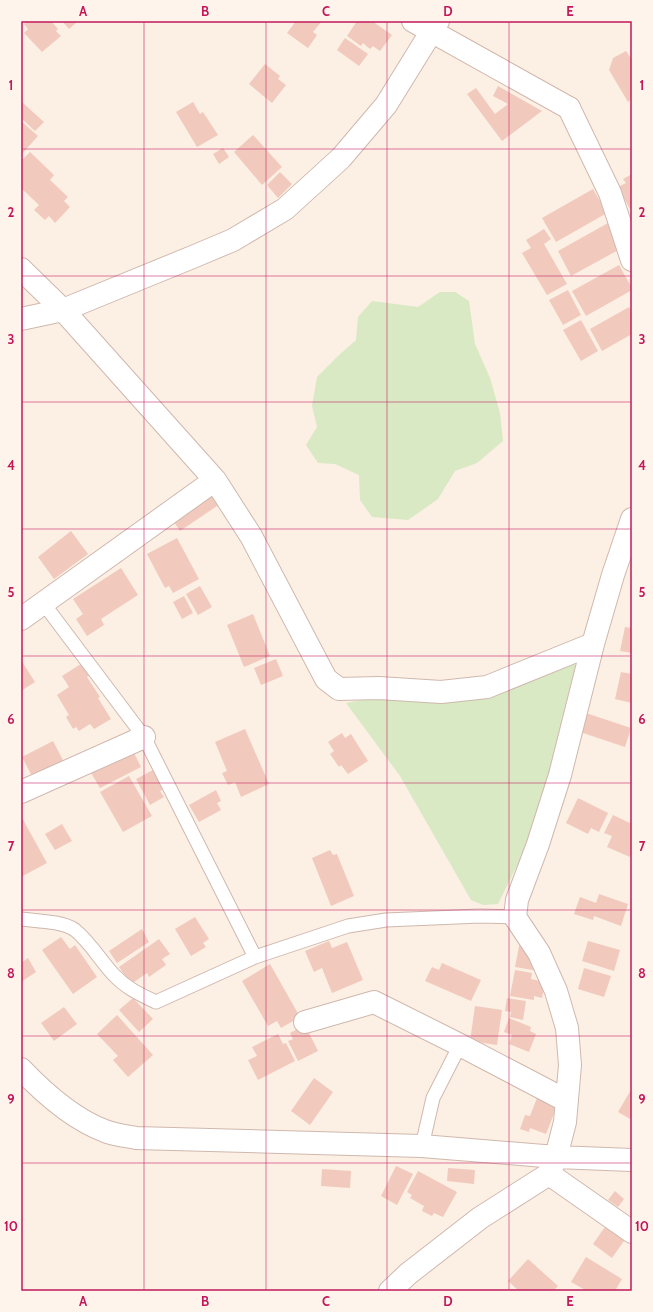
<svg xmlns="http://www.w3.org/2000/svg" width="653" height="1312" font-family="Cabin,sans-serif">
  <rect width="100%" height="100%" fill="#fcefe4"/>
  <path fill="#d8e9c3" d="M440,292h15l14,9 6,43 15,34 10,35 3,28 -26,22 -22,8 -17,28 -30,21 -36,-3 -12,-17 -1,-25 -24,-11 -17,-1 -12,-18 11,-18 -5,-21 5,-29 21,-21 18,-16 2,-23 14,-16 46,6z
    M569,662l11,5 -50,172 -32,65 -15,1 -12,-5 -71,-124 -54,-73z"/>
  <path fill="#f1cabd" d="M27,21h24l7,8 -2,2 5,5 -19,16 -18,-19 4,-4 -4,-5z
    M62,21h16l-9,8z
    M296,21h26l-9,11 4,3 -9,13 -21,-15z
    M357,21h15l20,14 -12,16 -7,-5 -3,3 -7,-6 -2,3 -14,-10z
    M345,38l23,16 -9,12 -22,-16z
    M626,51l6,9v39l-4,3 -19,-32 4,-12z
    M265,64l15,12 -2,3 8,6 -14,18 -23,-19z
    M498,86l44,25 -40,30 -35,-47 9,-6 19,26 13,-10 -15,-8z
    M193,102l7,12 3,-2 15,23 -21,12 -21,-35z
    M23,103l21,19 -9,9 -14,-13v-13z
    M21,121l17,15 -17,19z
    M253,135l29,32 -20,18 -28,-33z
    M223,148l6,9 -10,7 -6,-10z
    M30,152l24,23 -4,5 18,17 -4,4 6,6 -15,16 -6,-7 -4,4 -11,-10 5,-5 -18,-17v-27z
    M280,172l12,12 -14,14 -11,-13z
    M632,174v33l-2,2 -12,-22 8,-4 -3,-4z
    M593,189l14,24 -51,29 -14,-24z
    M608,223l14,25 -51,28 -13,-25z
    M544,229l7,10 -7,5 23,40 -20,11 -25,-42 9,-5 -5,-8z
    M619,265l13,23v2l-46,26 -14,-25z
    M568,290l13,25 -18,10 -14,-25z
    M629,307l3,5v22l-30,17 -12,-22z
    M581,320l17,31 -17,10 -18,-31z
    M211,490l9,14 -40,27 -8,-12z
    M71,531l17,23 -34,25 -16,-22z
    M177,538l22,41 -26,14 -4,-7 -4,2 -18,-34z
    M121,568l17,27 -37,24 3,6 -17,11 -11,-17 7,-5 -10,-15z
    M200,586l12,21 -14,8 -12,-21z
    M184,596l9,17 -11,6 -9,-17z
    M253,614l17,42 -26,11 -17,-42z
    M625,627l7,1v25l-12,-2z
    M276,659l7,17 -22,9 -7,-17z
    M21,660l14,22 -14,9z
    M84,662l8,12 -5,3 13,20 -2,1 13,21 -17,10 -4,-5 -11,7 -3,-4 -3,2 -7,-12 3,-2 -12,-20 12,-8 -7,-11z
    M621,672l11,2v29l-17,-4z
    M586,713l45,15 -6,19 -45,-15z
    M245,729l24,55 -28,13 -6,-15 -7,3 -6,-12 5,-2 -12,-29z
    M342,733l3,5 6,-4 17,27 -20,13 -7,-9 -2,2 -9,-13 4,-3 -6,-9z
    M53,741l12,23 -31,16 -12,-23z
    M133,751l8,16 -41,21 -9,-15z
    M153,770l11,19 -4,2 4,6 -14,8 -14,-26z
    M129,776l23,40 -29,16 -23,-40z
    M216,790l5,11 -4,2 4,7 -22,12 -10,-17z
    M578,798l30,15 -9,19 -8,-4 -3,6 -22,-11z
    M613,815l19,9v28l-2,5 -23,-10 5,-11 -8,-3z
    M21,816l26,47 -26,14z
    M62,824l10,17 -17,9 -10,-16z
    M330,850l3,5 4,-1 17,42 -23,10 -19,-48z
    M599,894l29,10 -7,22 -27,-10 -1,4 -19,-6 6,-17 16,6z
    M195,917l14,22 -6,4 3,4 -15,9 -16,-27z
    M142,929l7,13 -32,21 -8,-12z
    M61,937l9,12 5,-4 22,32 -24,17 -31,-44z
    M159,939l11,15 -8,5 4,6 -17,12 -2,-4 -16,11 -12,-17z
    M329,941l3,7 15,-6 16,38 -31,13 -10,-25 -8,4 -9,-21z
    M520,941l18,30 -23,-4z
    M588,941l32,9 -6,21 -32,-10z
    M28,958l8,14 -15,10v-19z
    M442,963l39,17 -10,21 -46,-20 7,-14 7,3z
    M270,964l30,53 -19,11 -4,-7 -9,5 -26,-45z
    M584,968l27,8 -7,21 -26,-8z
    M515,970l17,3 -1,6 14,3 -3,16 -8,-2v4l-24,-4z
    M133,998l20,21 -14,13 -20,-22z
    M507,998l19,3 -3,19 -13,-3 1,-5 -6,-1z
    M475,1006l27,4 -5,35 -27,-4z
    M64,1007l13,17 -23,17 -13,-18z
    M117,1015l36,40 -25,22 -15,-17 5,-4 -21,-22z
    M509,1018l22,9 -1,4 6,3 -7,18 -20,-8 3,-9 -8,-3z
    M305,1025l13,26 -20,10 -10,-20 5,-2 -3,-6z
    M278,1034l5,10 3,-1 9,18 -37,19 -10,-20 9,-4 -5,-9z
    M314,1078l19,14 -23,33 -19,-14z
    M632,1088v32l-14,-8z
    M537,1098l20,8 -11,28 -16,-6 -1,4 -9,-3 5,-14 5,1z
    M396,1166l17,8 -16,31 -16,-9z
    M448,1168l27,2 -1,14 -27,-3z
    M322,1169l29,2 -1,17 -29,-2z
    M418,1171l39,21 -14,25 -9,-4 -2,3 -10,-5 2,-5 -14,-8 2,-3 -5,-3z
    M615,1191l9,8 -6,8 -10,-7z
    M607,1224l19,14 -14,20 -19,-14z
    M586,1257l36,22 -7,12h-28l-16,-9z
    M528,1259l30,27 -5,5h-15l-1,-1 -2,1h-16l-11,-10z"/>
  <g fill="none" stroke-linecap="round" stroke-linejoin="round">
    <defs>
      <path id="lane" d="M44,604l100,133 111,220
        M21,919c15,2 41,2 54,11 15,12 25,30 38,44 13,14 26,20 43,28l99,-45 93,-31 38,-6 94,-4 35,1
        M422,1146l11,-48 27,-53"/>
      <path id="street" d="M569,108l41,85 22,67
        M21,269l42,41 152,170 36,56 75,143 13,10 40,-1 62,4 46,-5 106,-43
        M21,319l42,-9 132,-54 38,-16 52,-31 56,-51 45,-53 52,-84
        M21,619l194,-139
        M21,792l123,-55
        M305,1022l69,-20 86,43 107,56
        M21,1069c22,23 54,51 84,62 10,4 21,5 31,7l286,8 134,11 76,3
        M549,1174l83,58
        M390,1291l18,-17 72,-56 69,-44 7,-17 9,-35 5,-57 -3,-37 -11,-37 -17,-38 -24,-36 2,-17 21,-56 22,-69 33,-131 20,-69 19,-56"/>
      <path id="secondary" d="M413,21l156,87"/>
    </defs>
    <use href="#lane" stroke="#cfb8ae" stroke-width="15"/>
    <use href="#street" stroke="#cfb8ae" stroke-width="24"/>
    <use href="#secondary" stroke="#d2b7ab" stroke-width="24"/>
    <use href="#lane" stroke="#fff" stroke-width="13"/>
    <use href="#street" stroke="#fff" stroke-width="22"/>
    <use href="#secondary" stroke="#fff" stroke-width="22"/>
  </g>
  <path fill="none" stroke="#c2185b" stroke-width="1" stroke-opacity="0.55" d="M144,21v1270M266,21v1270M387,21v1270M509,21v1270M21,149h611M21,276h611M21,402h611M21,529h611M21,656h611M21,783h611M21,910h611M21,1036h611M21,1163h611"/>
  <rect width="653" height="1312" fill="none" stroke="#fff4eb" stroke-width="44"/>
  <rect x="22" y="22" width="609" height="1268" fill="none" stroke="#c2185b" stroke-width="1.5"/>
  <g font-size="13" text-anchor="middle" font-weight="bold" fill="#c2185b">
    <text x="83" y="16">A</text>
    <text x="205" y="16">B</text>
    <text x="326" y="16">C</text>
    <text x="448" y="16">D</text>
    <text x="570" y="16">E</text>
    <text x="11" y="90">1</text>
    <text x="642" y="90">1</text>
    <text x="11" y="217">2</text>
    <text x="642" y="217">2</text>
    <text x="11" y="344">3</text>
    <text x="642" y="344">3</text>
    <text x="11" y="470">4</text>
    <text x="642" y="470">4</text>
    <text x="11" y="597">5</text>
    <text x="642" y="597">5</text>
    <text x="11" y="724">6</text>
    <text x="642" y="724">6</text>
    <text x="11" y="851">7</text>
    <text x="642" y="851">7</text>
    <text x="11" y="978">8</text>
    <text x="642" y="978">8</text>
    <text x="11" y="1104">9</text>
    <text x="642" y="1104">9</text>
    <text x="11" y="1231">10</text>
    <text x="642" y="1231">10</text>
    <text x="83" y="1306">A</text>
    <text x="205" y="1306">B</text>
    <text x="326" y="1306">C</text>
    <text x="448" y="1306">D</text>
    <text x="570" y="1306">E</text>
  </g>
</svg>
